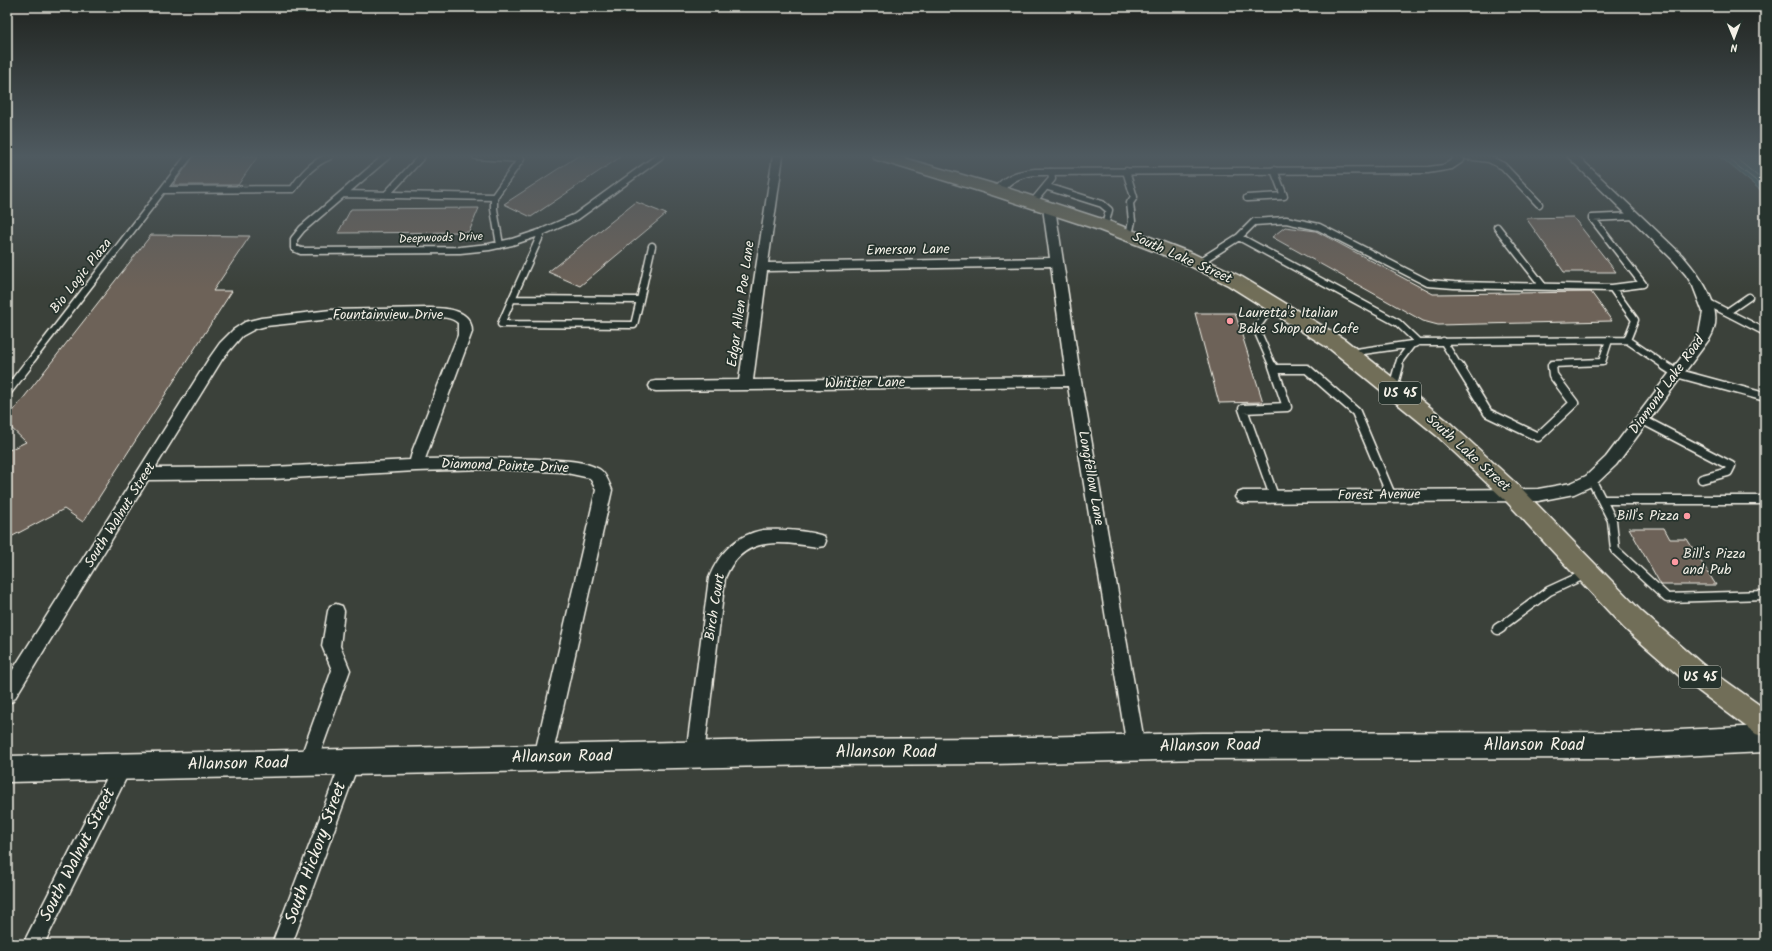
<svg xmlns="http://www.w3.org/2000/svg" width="1772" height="951" font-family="Kalam,sans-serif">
  <rect width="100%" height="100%" fill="#3b413a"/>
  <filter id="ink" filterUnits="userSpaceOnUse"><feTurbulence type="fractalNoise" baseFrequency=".025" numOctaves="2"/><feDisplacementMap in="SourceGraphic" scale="8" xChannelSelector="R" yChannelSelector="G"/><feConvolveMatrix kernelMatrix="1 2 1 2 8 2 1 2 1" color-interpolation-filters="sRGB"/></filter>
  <g filter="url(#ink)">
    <path fill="#44686a" stroke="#8a9f9c" d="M1718,156h47v38l-41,-34z"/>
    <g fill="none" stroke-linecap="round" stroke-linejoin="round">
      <path stroke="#aebab6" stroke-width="1" d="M1725,156l40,32
        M1733,156l32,26"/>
    </g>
    <path fill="#6d6258" stroke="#f4f1e8" d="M194,156h64l-20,29h-65z
      M578,156h44l-91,61 -27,-13z
      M636,202l30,12 -86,72 -32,-14z
      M479,208l-10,24 -131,1 13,-24z
      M1573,217l43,55h-52l-38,-54z
      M1285,227l31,4 117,63 158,-2 21,29 -174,4 -15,-4 -151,-84z
      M151,235l99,1 -37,55h19l-149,231 -19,-13 -57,30v-88l19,-9 -19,-18v-5z
      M1195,313h40l28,89 -44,1z
      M1629,528h35l6,11h17l29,46h-55z"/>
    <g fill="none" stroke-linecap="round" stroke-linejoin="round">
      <defs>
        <path id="lane-far2" d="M387,156l-85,73 -8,10v9l7,3 159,-1 29,-3 23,-5 30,-10 34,-15 84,-61
          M476,156l45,3 -27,38v12l6,36
          M1467,156l22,3 14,7 36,38
          M1126,171l8,26 -4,6 2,18 -3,14
          M1048,187l54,17 7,6 -4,16
          M163,190l130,-1c10,-15 20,-26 37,-33
          M343,194l151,3
          M386,195l36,-39
          M1247,198l37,-2 -10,-26
          M1033,202l19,-23 -1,-7
          M1635,216l-43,2 51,66 -31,4 23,32 -8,20 40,27
          M1497,227l46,59
          M1239,237l15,-15 32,-2 33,7 109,56 26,2 158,3
          M1198,263l41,-26 159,86 20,19
          M512,299l128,1 -6,25 -133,-1z
          M512,299l30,-67
          M640,300l12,-54
          M1705,301l60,31
          M1273,305l-17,23 17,39
          M1727,312l22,-15
          M1443,341l16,26
          M1414,344l4,-2 209,-2
          M1349,353l63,-9 -12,16 -2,7
          M26,367l163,-211
          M1552,367v-3l50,-2 7,-22"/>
        <path id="lane-far1" d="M1273,366l1,3h33l49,43 35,83
          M1459,366l29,47 50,24 36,-34 -21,-28 -1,-9
          M1665,366l11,7 89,24
          M1274,369l13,38 -44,2 31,87
          M1393,388l6,-22
          M7,392l20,-26
          M1641,419l90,47 -3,6 -26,7
          M1591,479l21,41 3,30 52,48 98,-3
          M1602,500h163
          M1499,628l50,-37 39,-18"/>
        <path id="lane" d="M1498,629l3,-2"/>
        <path id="street" d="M773,156h10l-15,107 282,-5 -7,-50 2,-2h8l2,2 26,173 64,366 -2,6 -7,3 -7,-3 -2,-6 -59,-361 -412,5 -5,-1 -2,-4 2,-4 5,-1 83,-1zM1051,266l15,110 -313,4 14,-109z
          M1453,156h10l1,5 -12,8 -24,4 -393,2c-15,2 -24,6 -33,18h-8l-2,-2c11,-16 24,-20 43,-22l393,-2 15,-2 9,-5z
          M1567,156h11l104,99c18,21 45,55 28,83l-94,127 -20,19 -22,10 -36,7 -295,2 -5,-2 -3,-4 3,-4 5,-2 295,-2 33,-6 15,-7 20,-19 93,-123 4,-22 -10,-26 -7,-11 -12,-14z
          M429,308c17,0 43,1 43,24l-47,127c37,-1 74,-1 111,0 20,1 44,0 63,10 7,4 10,14 13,21l-60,267 -2,6 -7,3 -7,-3 -2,-6 62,-267 -6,-12 -28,-6 -74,-3 -72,2 -143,8 -125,1 -135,221 -6,2v-24l201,-319 12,-17 13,-13 12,-8 16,-4 70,-8zM429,317c10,0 21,-1 29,6v12l-45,114 -3,11 -137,7 -118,1 68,-110 19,-22 13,-7 11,-3 65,-7z
          M763,530c19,-1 42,0 61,6l2,5 -2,5 -6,1c-38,-5 -75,-13 -93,31l-21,177 -2,6 -7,3 -7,-3 -2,-6 23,-177c10,-25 27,-43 54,-48z
          M336,604l6,2 2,5 -4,35 10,24 -33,92 -2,6 -7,3 -7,-3 -2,-6 33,-92 -10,-24 6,-35 2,-5z
          M350,753l7,3 2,6 -67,182h-20l69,-182 2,-6z
          M123,757l7,3 2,6 -88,178h-21l93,-184z"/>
        <path id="secondary" d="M1765,726v26l-129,6 -434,1 -210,5 -170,1 -815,17v-26l815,-17 170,-1 210,-5 434,-1z"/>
        <path id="primary" d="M872,156h25l107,31 107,35 83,32 48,23 102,62 106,84 73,67 119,122 60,52 63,45v28l-9,-3 -72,-54 -60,-52 -117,-126 -71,-67 -106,-86 -102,-64 -46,-23 -83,-32 -107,-35 -118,-36z"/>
      </defs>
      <use href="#lane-far2" stroke="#f4f1e8" stroke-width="9"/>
      <use href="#lane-far1" stroke="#f4f1e8" stroke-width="11"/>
      <use href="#lane" stroke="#f4f1e8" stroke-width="13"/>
      <use href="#street" stroke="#f4f1e8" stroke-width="3"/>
      <use href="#secondary" stroke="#f4f1e8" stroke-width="3"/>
      <use href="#primary" stroke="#f4f1e8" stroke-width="3"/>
      <use href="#lane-far2" stroke="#26332d" stroke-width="6"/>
      <use href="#lane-far1" stroke="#26332d" stroke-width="8"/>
      <use href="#lane" stroke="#26332d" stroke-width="10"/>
      <use href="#street" fill="#26332d" fill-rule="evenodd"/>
      <use href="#secondary" fill="#26332d" fill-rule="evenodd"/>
      <use href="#primary" fill="#716e59" fill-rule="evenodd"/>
    </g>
  </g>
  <linearGradient id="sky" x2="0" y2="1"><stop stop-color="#202420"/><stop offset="0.54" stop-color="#4f5a60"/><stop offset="1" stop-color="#4f5a60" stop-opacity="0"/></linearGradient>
  <rect width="1772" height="289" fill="url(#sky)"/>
  <g fill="#ff9aa2" stroke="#26332d" stroke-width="1.5">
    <circle cx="1230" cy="321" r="4"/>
    <circle cx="1687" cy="516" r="4"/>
    <circle cx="1675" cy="562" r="4"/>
  </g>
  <g text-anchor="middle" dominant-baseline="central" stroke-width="3.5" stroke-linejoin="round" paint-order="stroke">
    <g font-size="12" fill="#f4f1e8" stroke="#26332d">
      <text transform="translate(441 238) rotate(-2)">Deepwoods Drive</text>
    </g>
    <g fill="#26332d" stroke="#b6b8b0" stroke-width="1">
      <rect x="1379" y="382" width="42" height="22" rx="3"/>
      <rect x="1679" y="666" width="42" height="22" rx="3"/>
    </g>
    <g font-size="13" font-weight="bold" fill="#f4f1e8">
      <text x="1400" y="393">US 45</text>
      <text x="1700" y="677">US 45</text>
    </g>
    <g font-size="14" fill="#f4f1e8" stroke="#26332d">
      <text transform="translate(908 250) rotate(-1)">Emerson Lane</text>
      <text transform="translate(1182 258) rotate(24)">South Lake Street</text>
      <text transform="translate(81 276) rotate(-52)">Bio Logic Plaza</text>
      <text transform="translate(741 304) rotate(-82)">Edgar Allen Poe Lane</text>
      <text x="388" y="315">Fountainview Drive</text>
      <text transform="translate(865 383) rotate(-1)">Whittier Lane</text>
      <text transform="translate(1667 385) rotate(-54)">Diamond Lake Road</text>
      <text transform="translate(1468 453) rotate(42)">South Lake Street</text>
      <text transform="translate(505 466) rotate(2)">Diamond Pointe Drive</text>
      <text transform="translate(1091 478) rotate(80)">Longfellow Lane</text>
      <text transform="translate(1379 495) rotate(-1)">Forest Avenue</text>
      <text transform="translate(120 515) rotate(-58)">South Walnut Street</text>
      <text transform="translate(715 607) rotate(-81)">Birch Court</text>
    </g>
    <g font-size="14" fill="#f4f1e8" stroke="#26332d" text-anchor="start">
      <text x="1238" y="313">Lauretta's Italian<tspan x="1238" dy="16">Bake Shop and Cafe</tspan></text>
      <text x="1679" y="516" text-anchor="end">Bill's Pizza</text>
      <text x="1683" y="554">Bill's Pizza<tspan x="1683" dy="16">and Pub</tspan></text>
    </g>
    <g font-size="17" fill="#f4f1e8" stroke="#26332d">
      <text x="1534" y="745">Allanson Road</text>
      <text transform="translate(1210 746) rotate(-1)">Allanson Road</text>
      <text x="886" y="752">Allanson Road</text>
      <text transform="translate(562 757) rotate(-1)">Allanson Road</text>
      <text transform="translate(238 764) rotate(-1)">Allanson Road</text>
      <text transform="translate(316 853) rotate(-70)">South Hickory Street</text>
      <text transform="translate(78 855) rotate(-63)">South Walnut Street</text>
    </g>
  </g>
  <rect width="1772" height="951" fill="none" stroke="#26332d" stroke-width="24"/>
  <rect x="12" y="12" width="1748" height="927" fill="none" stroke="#f4f1e8" stroke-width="1.5" filter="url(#ink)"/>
  <g transform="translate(1734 38) rotate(179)" stroke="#26332d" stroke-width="3" paint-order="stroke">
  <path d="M0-3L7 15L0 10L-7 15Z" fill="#f4f1e8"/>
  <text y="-6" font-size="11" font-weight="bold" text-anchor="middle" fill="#f4f1e8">N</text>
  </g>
</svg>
